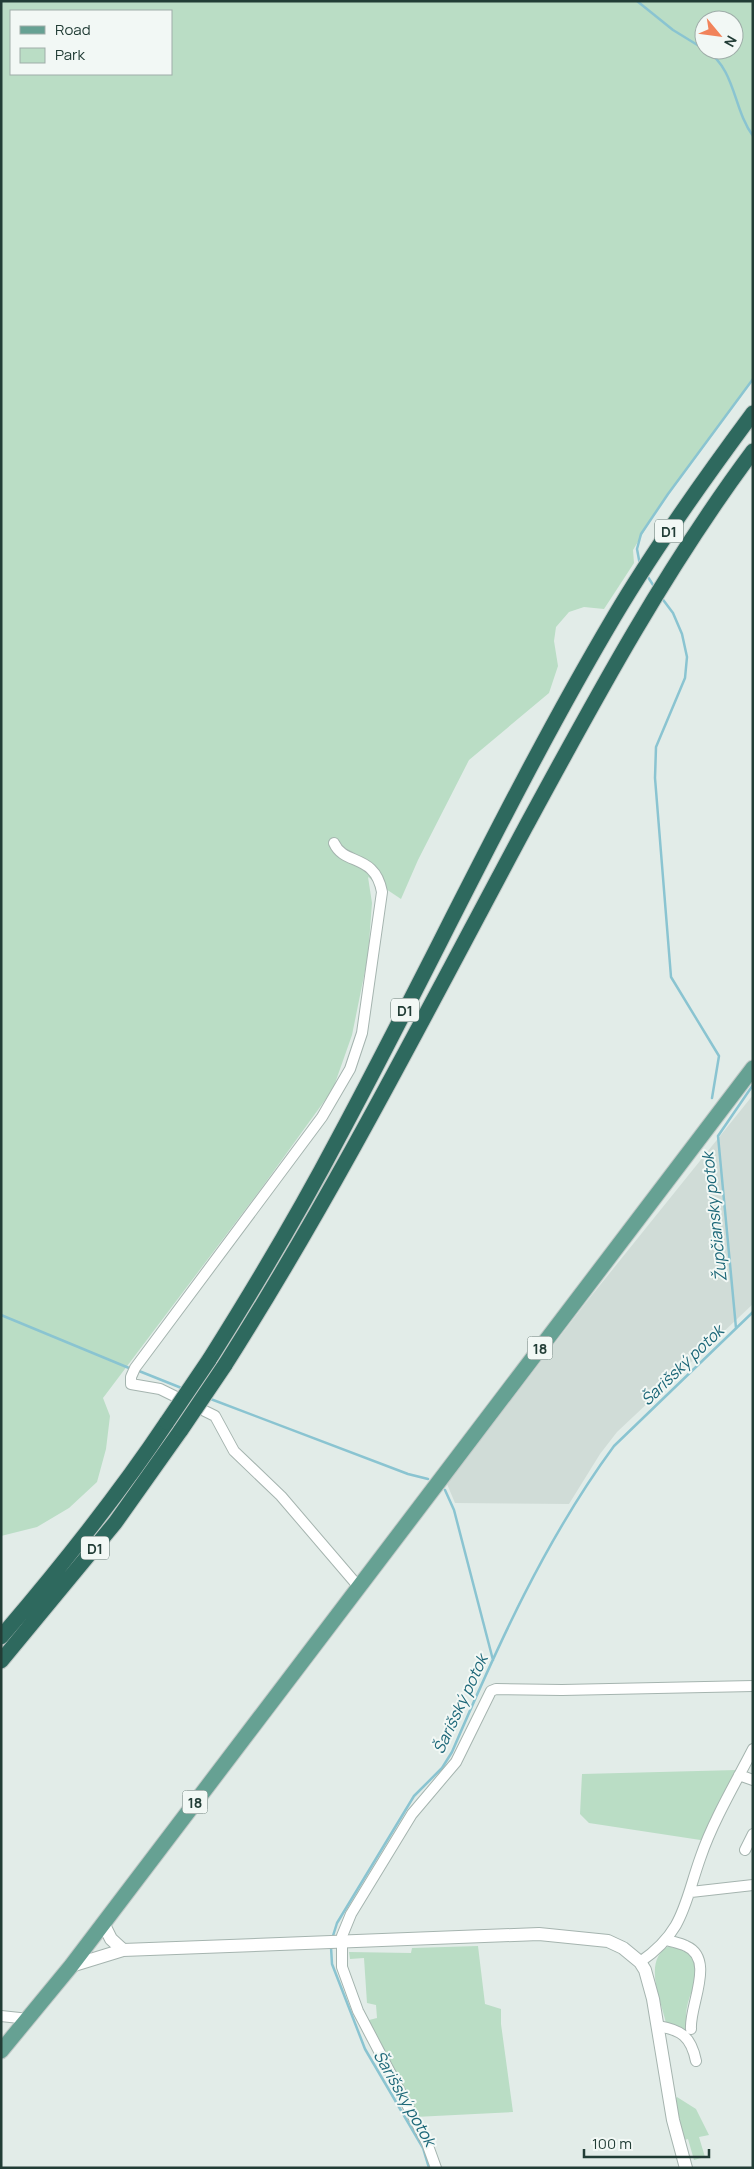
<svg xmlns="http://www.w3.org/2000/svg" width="754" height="2169" font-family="Manrope,sans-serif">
  <rect width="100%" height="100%" fill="#e2ece8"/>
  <path fill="#d0dcd7" d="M753,1095v209l-136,128 -17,22 -31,50 -114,-1 -8,-19 141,-184z"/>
  <path fill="#baddc5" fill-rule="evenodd" d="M1,1h752v379l-96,130 -24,40 1,13 -30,46 -20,-2 -15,5 -13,15 -2,14 4,25 -9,27 -80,67 -51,100 -17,39 -33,-22 4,26 -4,53 -16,79 -19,54 -73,101 -157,208 7,18 -4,33 -9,33 -28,26 -32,19 -36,9zM11,11h160v63h-160zM704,20h30v30h-30z
    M737,1770l-30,71 -118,-18 -9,-9 2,-40z
    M671,1945l1,3 11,-1c28,29 4,39 3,69 0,7 4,15 4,23l-11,-10 -13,-6c-5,-23 -25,-65 5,-78z
    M478,1946l7,58 16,5v15l12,88 -98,5 -50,-96 12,-3 -1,-13 -9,-2 -3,-45 -14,1 -1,-7 62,1 1,-5z
    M677,2097l19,12 13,26 -10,2 6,20 -11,3 -6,-21 -4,1 -9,-41z"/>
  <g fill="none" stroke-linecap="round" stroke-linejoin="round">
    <path stroke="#8ac4d1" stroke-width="2.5" d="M637,1l36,29 31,19
      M706,50c30,20 27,59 47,86
      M640,565l-3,-16 4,-15 27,-40 85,-115
      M646,574l9,14
      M661,597l12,16 9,21 5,23 -2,21 -29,69 -1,31 16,199 48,79 -7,42
      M1,1315l128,53
      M736,1328l-18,-192 35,-51
      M139,1371l45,18
      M208,1398l200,76 20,5
      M445,1490l9,20 39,150
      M332,1939l5,-16 77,-127 28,-28 10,-16c46,-107 93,-212 162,-306l139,-134
      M331,1947l1,17 33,85 58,99 6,20"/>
    <defs>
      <path id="minor" d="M334,843c10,23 41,10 48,49l-20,141 -12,36 -28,48 -187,251 -4,9v7l29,5 55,27 19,35 47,45 77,90
        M739,1775l14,5
        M745,1850l8,-16
        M691,1892l62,-7
        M667,1940c6,2 13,3 19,6 30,13 3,60 5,83
        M640,1962c45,-31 44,-59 61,-106 12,-35 35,-74 52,-107
        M1,2016l28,3
        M658,2026c23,4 33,10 38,35
        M436,2168l-9,-25 -69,-132 -16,-44v-31l9,-22 61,-100 44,-52 35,-71 5,-2 66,1 191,-4"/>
      <path id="tertiary" d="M103,1923l8,16 12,11
        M71,1966l52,-16 416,-16 69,7 15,7 17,14 5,8 8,29 20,121 13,48"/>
      <path id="primary" d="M1,2051l70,-85 682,-898"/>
      <path id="motorway" d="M209,1360c46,-73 90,-147 130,-223 93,-173 175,-351 275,-520 42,-71 90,-138 139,-204
        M225,1365c110,-173 203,-356 300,-537 70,-129 140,-259 228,-377
        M1,1637c59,-69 116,-140 166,-215
        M1,1661l114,-138 66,-93"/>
    </defs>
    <use href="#minor" stroke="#a5b4af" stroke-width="12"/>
    <use href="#tertiary" stroke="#a5b4af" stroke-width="14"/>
    <use href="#primary" stroke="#c1c9c7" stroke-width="17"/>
    <use href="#motorway" stroke="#c1c9c7" stroke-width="17"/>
    <use href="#minor" stroke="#fff" stroke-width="10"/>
    <use href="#tertiary" stroke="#fff" stroke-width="12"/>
    <use href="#primary" stroke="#66a193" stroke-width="15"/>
    <use href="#motorway" stroke="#2e695e" stroke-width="15"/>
    <defs>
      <path id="motorway-bridge" d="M167,1422l42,-62
        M181,1430l44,-65"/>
    </defs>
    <use href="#motorway-bridge" stroke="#c1c9c7" stroke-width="17" stroke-linecap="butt"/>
    <use href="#motorway-bridge" stroke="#2e695e" stroke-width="15"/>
  </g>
  <g text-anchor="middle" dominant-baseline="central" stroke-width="4" stroke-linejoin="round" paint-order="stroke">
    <g fill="#f2f8f5" stroke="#60756f" stroke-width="1">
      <rect x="655" y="519.5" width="28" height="23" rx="4"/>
      <rect x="391" y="998.5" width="28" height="23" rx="4"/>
      <rect x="527.5" y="1336.5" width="25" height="23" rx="4"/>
      <rect x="81" y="1536.5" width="28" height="23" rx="4"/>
      <rect x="182.5" y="1790.5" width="25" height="23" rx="4"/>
    </g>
    <g font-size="14" font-weight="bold" fill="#223d36">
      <text x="669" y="531">D1</text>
      <text x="405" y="1010">D1</text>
      <text x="540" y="1348">18</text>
      <text x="95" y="1548">D1</text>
      <text x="195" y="1802">18</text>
    </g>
    <g font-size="16" font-style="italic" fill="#1c6778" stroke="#f2f8f5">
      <text transform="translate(714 1217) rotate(-96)">Župčiansky potok</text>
      <text transform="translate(682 1365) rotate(-44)">Šarišský potok</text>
      <text transform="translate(460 1704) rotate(-65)">Šarišský potok</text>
      <text transform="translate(405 2098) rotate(60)">Šarišský potok</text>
    </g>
  </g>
  <rect width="754" height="2169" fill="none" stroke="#223d36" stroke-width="5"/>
  <rect x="10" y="10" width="162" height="65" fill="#f2f8f5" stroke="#9fada9"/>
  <rect x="20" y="26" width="25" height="8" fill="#66a193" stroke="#9fada9"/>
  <text x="55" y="35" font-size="15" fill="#223d36">Road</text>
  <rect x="20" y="48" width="25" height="15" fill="#baddc5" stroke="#9fada9"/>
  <text x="55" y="60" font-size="15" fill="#223d36">Park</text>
  <g transform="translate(719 35) rotate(119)"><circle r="24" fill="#f2f8f5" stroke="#9fada9"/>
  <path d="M0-4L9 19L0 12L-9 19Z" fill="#f1835a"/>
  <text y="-8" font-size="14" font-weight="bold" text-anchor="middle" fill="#223d36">N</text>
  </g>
  <path d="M584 2149v8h125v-8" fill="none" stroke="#223d36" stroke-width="2.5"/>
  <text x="592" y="2149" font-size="15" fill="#223d36" stroke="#f2f8f5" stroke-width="4" paint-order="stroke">100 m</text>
</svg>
